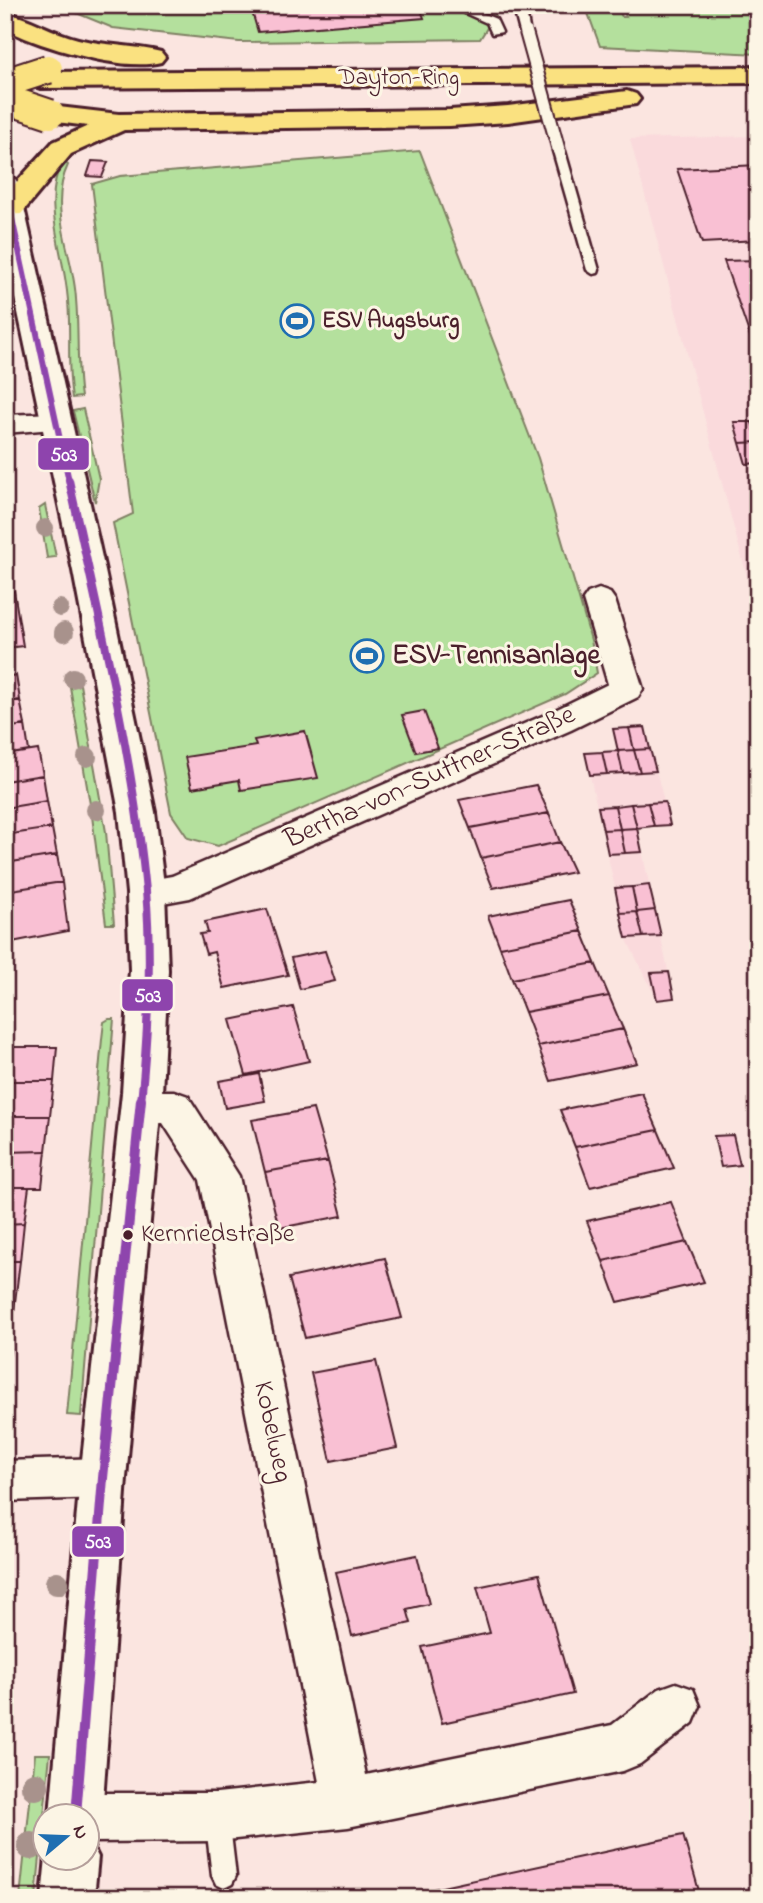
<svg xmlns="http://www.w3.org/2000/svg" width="763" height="1903" font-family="'Indie Flower',sans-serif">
  <rect width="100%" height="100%" fill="#fbe5e0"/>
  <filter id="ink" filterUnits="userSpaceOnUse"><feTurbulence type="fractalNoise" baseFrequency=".0143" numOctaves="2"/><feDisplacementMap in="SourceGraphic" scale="14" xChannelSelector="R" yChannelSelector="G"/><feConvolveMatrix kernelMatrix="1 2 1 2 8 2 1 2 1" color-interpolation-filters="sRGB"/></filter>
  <g filter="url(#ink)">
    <path fill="#fadadc" d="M758,136v482l-128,-479z
      M645,727l25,98 -33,3 37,170 -17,2 -31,-62 -41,-185 33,-3 -5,-21z"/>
    <path fill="#b4e09d" stroke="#7f8064" stroke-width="2" d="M57,5h441l1,4 -19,30 -241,3 -126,-14z
      M585,5h32l5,12h4l-4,-12h136v49l-158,-8z
      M420,151l118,307 53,182 6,33 -32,21 -347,152 -30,-8 -17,-25 -58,-290 20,-9 -41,-330 28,-8z
      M62,160l6,5c-21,44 6,90 8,134 3,33 0,65 5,98l-9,1c-6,-36 0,-71 -5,-107 -5,-45 -25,-87 -5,-131z
      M83,409l16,70 -4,23 -22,-91z
      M45,505l11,52 -9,1 -8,-49z
      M78,673l28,159 8,92h-8l-14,-108 -24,-141z
      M109,1019h5l-33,397 -14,-1 35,-376 2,-17z
      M35,1754h15l-14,144h-16z"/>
    <path fill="#f9c0d3" stroke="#4a1f2b" stroke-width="2" d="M250,5h169l5,13 -166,14z
      M92,161l16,1 -6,15 -15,-1z
      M758,165v75l-56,3 -25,-74z
      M758,260v99l-34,-98z
      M734,422h18l6,20 -18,1z
      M758,442v21l-12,1 -6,-21z
      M14,591l9,55 -18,2v-56z
      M16,675l4,25 -15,2v-25z
      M20,700l5,25 -20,3v-26z
      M424,711l14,37 -22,4 -14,-37z
      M25,725l4,26 -24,4v-27z
      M645,727l5,22 -16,1 -5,-22z
      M629,728l5,22 -16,1 -5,-22z
      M305,731l13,47 -77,12 -2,-10 -47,8 -7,-31 71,-11 -2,-6z
      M650,749l6,22 -16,1 -6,-22z
      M38,750l5,25 -38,6v-26z
      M634,750l6,22 -17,1 -5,-22z
      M618,751l5,22 -16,1 -5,-22z
      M602,752l5,22 -17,1 -5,-22z
      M43,775l4,26 -42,7v-27z
      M536,785l13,28 -79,15 -11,-28z
      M47,801l5,27 -47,7v-27z
      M665,802l5,23 -16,1 -6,-23z
      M648,803l6,23 -17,2 -6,-24z
      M631,804l6,24 -17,1 -5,-23z
      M615,806l5,23 -17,1 -5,-23z
      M549,813l11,29 -79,16 -11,-30z
      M52,828l5,27 -52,8v-28z
      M637,828l5,24 -17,1 -5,-24z
      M620,829l5,24 -17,1 -5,-24z
      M560,842l14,30 -81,16 -12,-30z
      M57,855l5,27 -57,9v-28z
      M62,882l6,49 -61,12 -2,-52z
      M649,885l6,25 -18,2 -5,-25z
      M632,887l5,25 -17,1 -5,-25z
      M569,900l13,31 -82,16 -12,-31z
      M267,909l21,66 -64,13 -10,-36 -8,2 -6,-20 8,-1 -3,-11z
      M655,910l6,26 -18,1 -6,-25z
      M637,912l6,25 -17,1 -6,-25z
      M582,931l13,32 -83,16 -12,-32z
      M325,951l10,30 -35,8 -9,-31z
      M595,963l14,33 -84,16 -13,-33z
      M669,972l5,26 -17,2 -6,-27z
      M609,996l14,33 -85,17 -13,-34z
      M293,1007l16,54 -63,14 -16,-55z
      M623,1029l14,34 -86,18 -13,-35z
      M5,1047h52l-3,34h-49z
      M259,1074l6,27 -40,7 -6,-27z
      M5,1081h49l-4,35h-45z
      M642,1093l16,37 -83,17 -15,-37z
      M313,1109l15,52 -63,11 -13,-52z
      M5,1116h45l-4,35 -41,1z
      M658,1130l16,38 -84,19 -15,-40z
      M733,1135l7,30 -19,2 -7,-31z
      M46,1151l-4,36h-37v-35z
      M328,1161l14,55 -63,12 -14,-56z
      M5,1187h24l-5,36 -19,1z
      M671,1202l16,40 -84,19 -16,-40z
      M24,1223l-4,38h-15v-37z
      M687,1242l17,40 -86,20 -15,-41z
      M385,1258l17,60 -97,20 -16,-60z
      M5,1261h15l-5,41h-10z
      M5,1302h10l-4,40h-6z
      M5,1342h6l-6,43z
      M376,1361l21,87 -66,13 -20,-88z
      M417,1555l12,49 -22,5 4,14 -59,13 -16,-64z
      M539,1574l34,120 -131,29 -20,-76 68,-14 -13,-46z
      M683,1835l18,63h-281l-1,-6z"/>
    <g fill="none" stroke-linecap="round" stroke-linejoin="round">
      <defs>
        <path id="lane" d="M447,5h15l34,14 6,13 -10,2 -5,-11z
          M513,5h12l5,29 -10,-2z
          M559,147l6,4 34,119 -1,3 -5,1 -6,-4 -34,-119z
          M217,1805l8,4 4,8 7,59 -4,8 -8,4 -8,-4 -4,-8 -7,-59 4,-8z"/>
        <path id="street" d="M55,413l10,3 5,6 -5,6 -60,5v-18z
          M599,589l11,4 5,7 28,89 -5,8 -67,33 -381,168 -44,8 -13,-3 -5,-10 5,-10 39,-7 375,-162 61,-30 -25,-84 5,-7z
          M140,1091h34l14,5 51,80 127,599 246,-50 47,-36 17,-6 17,6 7,17 -7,17 -53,41 -17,7 -275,56 -131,14 -129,1v-27h-23l6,-14 17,-8h129l102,-11 -119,-602 -37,-57h-23l-14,-5 -5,-11 5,-11z
          M103,1458l16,6 6,14 -6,14 -16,6 -98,3v-40z"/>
        <path id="secondary" d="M5,177l10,2 4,6 86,386 50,241 10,81 3,77 -6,123 -36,385 -24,337 -8,18 -6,3v-21h-38l30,-337 42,-385 8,-123 -3,-77 -8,-81 -46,-241 -68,-320z
          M88,1837l10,20 -4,41h-52l4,-41h42z"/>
        <path id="highway" d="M5,12c25,6 48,21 73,27 27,7 56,6 83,13l4,5 -4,5c-39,10 -120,-15 -156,-33z
          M758,67v16l-718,5 -9,-3 -4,-5 4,-5 9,-3z
          M627,91l9,3 4,5 -4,5 -128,18 -58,4 -326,4 -53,24 -50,60 -16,1v-20l48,-53 35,-16 -47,-6 -4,-6 4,-6 9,-2 69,8 331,-4 58,-4z"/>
      </defs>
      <use href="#lane" stroke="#4a1f2b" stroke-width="5"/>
      <use href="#street" stroke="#4a1f2b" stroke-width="5"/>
      <use href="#secondary" stroke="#4a1f2b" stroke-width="6"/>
      <use href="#highway" stroke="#4a1f2b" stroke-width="6"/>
      <use href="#lane" fill="#fcf5e5" fill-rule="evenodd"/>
      <use href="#street" fill="#fcf5e5" fill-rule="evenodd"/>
      <use href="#secondary" fill="#fcf5e5" fill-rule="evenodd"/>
      <use href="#highway" fill="#fae180" fill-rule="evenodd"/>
      <defs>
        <path id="lane-bridge" d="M526,32l33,119"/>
        <path id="highway-bridge" d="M5,83l43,-14
          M5,99l45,15"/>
      </defs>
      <use href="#lane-bridge" stroke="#4a1f2b" stroke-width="16" stroke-linecap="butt"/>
      <use href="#highway-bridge" stroke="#4a1f2b" stroke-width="32" stroke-linecap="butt"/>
      <use href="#lane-bridge" stroke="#fcf5e5" stroke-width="12"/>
      <use href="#highway-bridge" stroke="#fae180" stroke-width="28"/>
      <defs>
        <path id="bus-1-far2" d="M5,186l64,295"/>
        <path id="bus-1-far1" d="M69,480c29,133 64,275 77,411 6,69 2,142 -5,211"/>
        <path id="bus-1" d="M76,1815l27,-337 38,-378"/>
      </defs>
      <use href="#bus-1-far2" stroke="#fcf5e5" stroke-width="10"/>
      <use href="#bus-1-far1" stroke="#fcf5e5" stroke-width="13"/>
      <use href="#bus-1" stroke="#fcf5e5" stroke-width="16"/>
      <use href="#bus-1-far2" stroke="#8e44ad" stroke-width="6"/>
      <use href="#bus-1-far1" stroke="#8e44ad" stroke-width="8"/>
      <use href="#bus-1" stroke="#8e44ad" stroke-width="10"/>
    </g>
    <g fill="#a8928c">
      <circle cx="45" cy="528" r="9"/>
      <circle cx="60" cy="608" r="9"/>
      <circle cx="64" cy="632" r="10"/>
      <circle cx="73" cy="678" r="10"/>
      <circle cx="87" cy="757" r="10"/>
      <circle cx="96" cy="810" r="10"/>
      <circle cx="57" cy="1583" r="12"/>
      <circle cx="35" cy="1786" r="14"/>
      <circle cx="31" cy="1846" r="14"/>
    </g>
  </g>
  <defs>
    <symbol id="stadium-ring" viewBox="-11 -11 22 22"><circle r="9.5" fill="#fcf5e5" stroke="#1f6fb2" stroke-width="1.5"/><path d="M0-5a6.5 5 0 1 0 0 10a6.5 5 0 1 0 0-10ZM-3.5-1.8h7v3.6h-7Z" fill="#1f6fb2"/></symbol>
  </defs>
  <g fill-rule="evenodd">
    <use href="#stadium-ring" x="278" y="302" width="38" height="38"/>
    <use href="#stadium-ring" x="348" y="637" width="38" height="38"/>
  </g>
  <circle fill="#4a1f2b" stroke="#fcf5e5" stroke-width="2.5" cx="128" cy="1235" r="6"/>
  <g text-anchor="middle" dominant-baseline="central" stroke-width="6" stroke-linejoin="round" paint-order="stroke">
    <g font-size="23" fill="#4a1f2b" stroke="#fcf5e5">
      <text x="399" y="78">Dayton-Ring</text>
    </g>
    <g font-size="23" font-weight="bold" fill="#4a1f2b" stroke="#fcf5e5" text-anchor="start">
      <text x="322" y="321">ESV Augsburg</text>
    </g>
    <g font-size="26" fill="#4a1f2b" stroke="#fcf5e5" text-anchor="start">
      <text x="141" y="1235">Kernriedstraße</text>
    </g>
    <g font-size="28" font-weight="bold" fill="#4a1f2b" stroke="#fcf5e5" text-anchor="start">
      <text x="392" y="656">ESV-Tennisanlage</text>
    </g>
    <g font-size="28" fill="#4a1f2b" stroke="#fcf5e5">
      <text transform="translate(430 778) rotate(-24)">Bertha-von-Suttner-Straße</text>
      <text transform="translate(272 1432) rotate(78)">Kobelweg</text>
    </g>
  </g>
  <g stroke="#fcf5e5" stroke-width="2.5">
    <rect x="37" y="437" width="53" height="34" rx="7" fill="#8e44ad"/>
    <rect x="121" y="978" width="53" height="34" rx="7" fill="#8e44ad"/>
    <rect x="71" y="1525" width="54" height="33" rx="7" fill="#8e44ad"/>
  </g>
  <g font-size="19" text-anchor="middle" font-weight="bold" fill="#fff">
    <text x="64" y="461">503</text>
    <text x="148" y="1002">503</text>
    <text x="98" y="1548">503</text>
  </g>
  <rect width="763" height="1903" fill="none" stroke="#fcf5e5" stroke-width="28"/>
  <rect x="14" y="14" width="735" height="1875" fill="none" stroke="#4a1f2b" stroke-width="2.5" filter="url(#ink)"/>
  <g transform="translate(66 1837) rotate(71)"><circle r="33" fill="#fcf5e5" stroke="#b59f9b" stroke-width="2"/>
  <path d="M0-5L12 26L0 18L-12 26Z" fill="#1f6fb2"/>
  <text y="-10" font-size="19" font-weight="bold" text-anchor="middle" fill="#4a1f2b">N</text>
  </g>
</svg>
